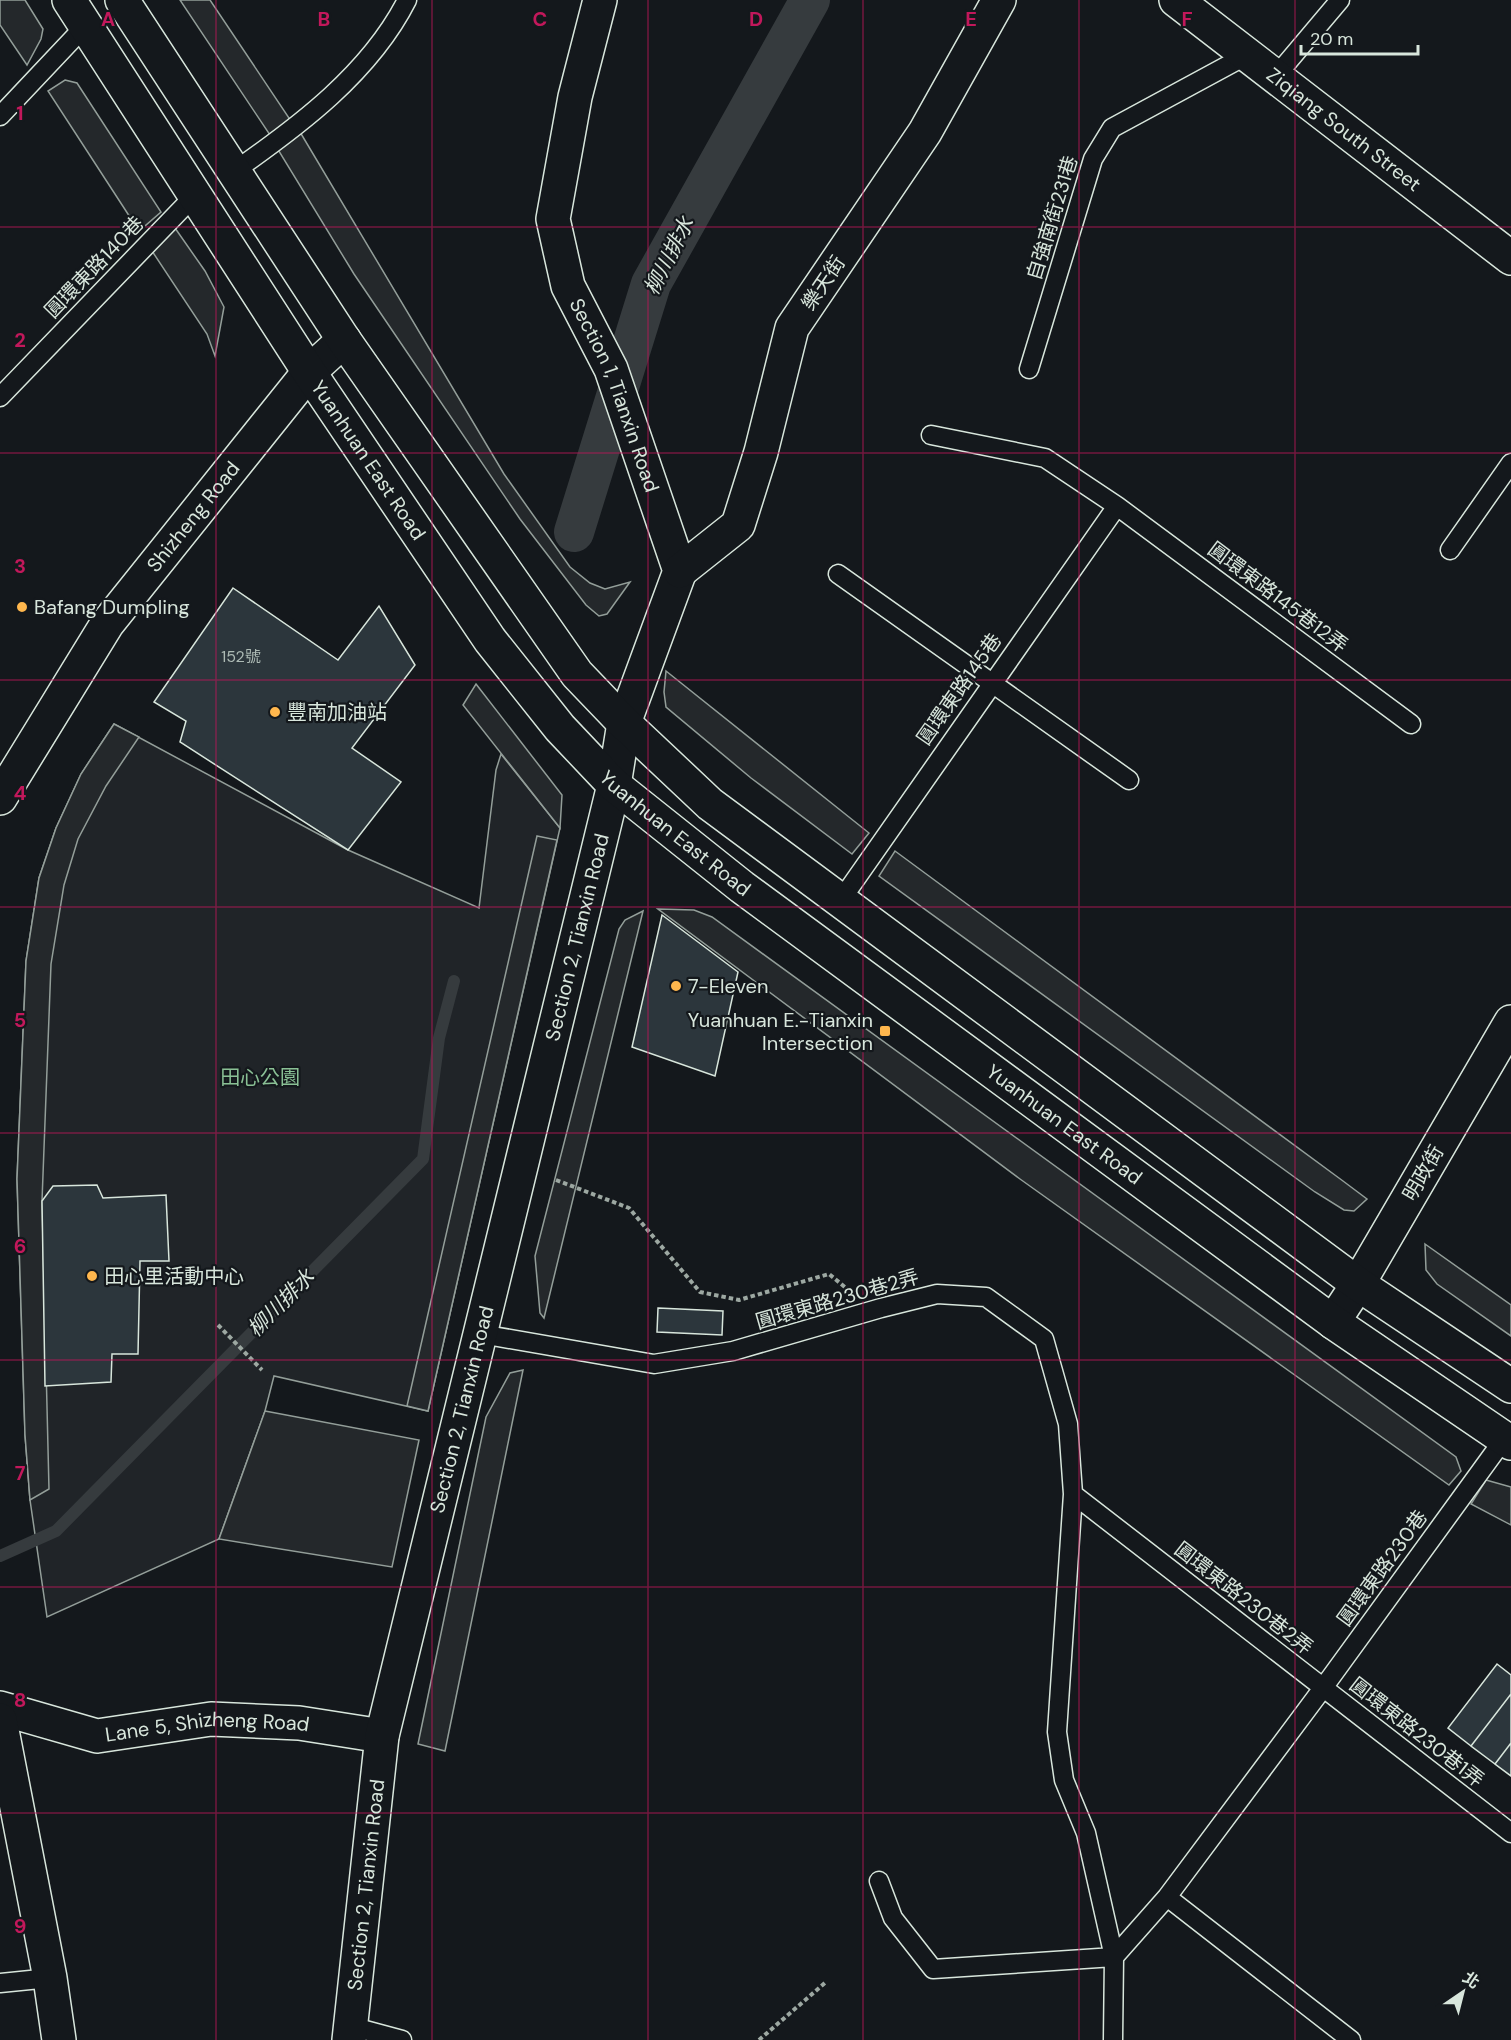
<svg xmlns="http://www.w3.org/2000/svg" width="1511" height="2040" font-family="'DM Sans','Noto Sans TC',sans-serif">
  <rect width="100%" height="100%" fill="#14181c"/>
  <path fill="#202428" stroke="#939e99" stroke-width="1.5" d="M114,724l234,126 131,58 17,-138 5,-16 59,74 -132,583 -154,-35 -9,35 -46,128 -172,78 -17,-117 -5,-65 -8,-256 9,-218 13,-83 17,-50 25,-54z"/>
  <path fill="#24282b" stroke="#939e99" stroke-width="1.5" d="M0,0h25l18,29 -2,10 -14,26 -27,-40z
    M180,0h30l81,121 -21,14z
    M65,80l12,3 84,129 -22,19 -91,-140z
    M300,132l204,342 66,93 20,16 15,6 25,-7 -23,32 -8,2 -13,-11 -66,-86 -166,-245 -77,-126z
    M175,228l30,43 19,36 -9,49 -8,-22 -55,-83z
    M666,671l203,162 -17,21 -101,-76 -85,-71 -2,-15z
    M476,684l86,111 -2,33 -97,-123z
    M114,724l25,13 -33,49 -28,53 -14,46 -13,79 -9,237 7,288 -19,11 -5,-65 -8,-256 9,-218 13,-83 17,-50 25,-54z
    M537,836l20,4 -129,571 -21,-5z
    M895,851l448,330 24,18 -13,12 -10,-1 -29,-18 -436,-316z
    M658,909l36,1 18,7 744,540 5,14 -12,14 -429,-306z
    M643,911l-99,407 -4,-5 -5,-57 84,-327 6,-9z
    M1425,1244l86,61v31l-74,-52 -11,-14z
    M523,1370l-78,381 -27,-7 68,-327 24,-44z
    M265,1411l154,29 -27,127 -173,-28z
    M1486,1480l25,7v38l-40,-21z"/>
  <g fill="none" stroke-linecap="round" stroke-linejoin="round">
    <path stroke="#363b3e" stroke-width="12" d="M0,1556l56,-25 367,-372 16,-121 15,-57"/>
    <path stroke="#363b3e" stroke-width="40" d="M574,532l77,-248 159,-284"/>
  </g>
  <path fill="#2c363c" stroke="#d8e6dc" stroke-width="1.5" d="M233,588l105,72 41,-54 36,59 -63,83 49,34 -53,68 -168,-108 6,-21 -32,-19z
    M662,915l76,57 -23,104 -83,-29z
    M97,1185l6,13 63,-3 3,66h-29l-2,93h-26l-1,28 -66,4 -3,-185 11,-15z
    M658,1308l65,3 -1,24 -65,-3z
    M1497,1664l14,11v19l-40,52 -23,-18z
    M1511,1694v49l-16,21 -24,-18z
    M1511,1743v33l-16,-12z"/>
  <g fill="none" stroke-linecap="round" stroke-linejoin="round">
    <defs>
      <path id="lane" d="M1275,77l65,-77
        M0,116l85,-90
        M233,172c66,-46 137,-99 174,-172
        M1029,369l64,-210 19,-31 135,-73
        M0,397l195,-202
        M931,435l114,23 72,48 294,218
        M1450,550l61,-87
        M838,574l291,206
        M841,900l276,-394
        M481,1334l173,30 79,-13 148,-43 56,-14 49,3 58,42 24,85 5,70 438,339
        M1073,1494l-16,238 7,48 22,53 28,124 -1,83
        M879,1881l14,37 40,51 181,-12
        M1167,1897l184,143
        M1114,1957l53,-60 156,-209 181,-249
        M0,1983l50,-5
        M350,2026l52,14"/>
      <g id="street">
        <path id="s1" d="M600,0l-25,97 -22,122 15,67 43,83 69,202 -56,152 -10,62"/>
        <path id="s2" d="M1176,0l335,258"/>
        <path d="M680,571l58,-46 23,-73 31,-124 133,-196 74,-132"/>
        <path d="M1333,1322l25,-38 153,-262"/>
      </g>
      <g id="secondary">
        <path id="s3" d="M0,798l107,-174 202,-252 35,-32"/>
        <path id="s4" d="M0,1708l97,28 114,-17 88,4 83,13"/>
        <path d="M0,1720l50,258 9,62"/>
        <path id="s5" d="M349,2040l33,-304 232,-951"/>
      </g>
      <g id="primary">
        <path id="s6" d="M69,0l240,372 181,268 70,88 54,57 128,102 591,435 178,121"/>
        <path d="M122,0l222,340 233,334 47,49 86,81 648,480 153,102"/>
      </g>
    </defs>
    <use href="#lane" stroke="#d8e6dc" stroke-width="21"/>
    <use href="#street" stroke="#d8e6dc" stroke-width="36"/>
    <use href="#secondary" stroke="#d8e6dc" stroke-width="36"/>
    <use href="#primary" stroke="#d8e6dc" stroke-width="36"/>
    <path stroke="#9da8a2" stroke-width="4" stroke-dasharray="4.5 3" stroke-linecap="butt" d="M556,1180l73,28 71,84 39,8 90,-26 17,14
      M218,1325l44,45
      M759,2040l67,-58"/>
    <use href="#lane" stroke="#14181c" stroke-width="18"/>
    <use href="#street" stroke="#14181c" stroke-width="33"/>
    <use href="#secondary" stroke="#14181c" stroke-width="33"/>
    <use href="#primary" stroke="#14181c" stroke-width="33"/>
  </g>
  <path fill="none" stroke="#c2185b" stroke-width="1.5" stroke-opacity="0.55" d="M216,0v2040M432,0v2040M648,0v2040M863,0v2040M1079,0v2040M1295,0v2040M0,227h1511M0,453h1511M0,680h1511M0,907h1511M0,1133h1511M0,1360h1511M0,1587h1511M0,1813h1511"/>
  <g fill="#ffb74d" stroke="#14181c" stroke-width="2">
    <circle cx="22" cy="607" r="6"/>
    <circle cx="275" cy="712" r="6"/>
    <circle cx="676" cy="986" r="6"/>
    <rect x="879" y="1025" width="12" height="12" rx="3"/>
    <circle cx="92" cy="1276" r="6"/>
  </g>
  <g text-anchor="middle" dominant-baseline="central" stroke-width="4.5" stroke-linejoin="round" paint-order="stroke">
    <g font-size="16" fill="#adbab4">
      <text x="241" y="656">152號</text>
    </g>
    <g font-size="20" fill="#d8e6dc" stroke="#14181c">
      <text stroke="none"><textPath href="#s2" startOffset="212">Ziqiang South Street</textPath></text>
      <text transform="translate(1052 218) rotate(-73)">自強南街231巷</text>
      <text transform="translate(94 267) rotate(-46)">圓環東路140巷</text>
      <text transform="translate(823 283) rotate(-56)">樂天街</text>
      <text stroke="none"><textPath href="#s1" startOffset="412">Section 1, Tianxin Road</textPath></text>
      <text stroke="none"><textPath href="#s6" startOffset="549">Yuanhuan East Road</textPath></text>
      <text stroke="none"><textPath href="#s3" startOffset="342">Shizheng Road</textPath></text>
      <text transform="translate(1278 597) rotate(37)">圓環東路145巷12弄</text>
      <text transform="translate(959 689) rotate(-55)">圓環東路145巷</text>
      <text stroke="none"><textPath href="#s6" startOffset="1035">Yuanhuan East Road</textPath></text>
      <text stroke="none"><textPath href="#s5" startOffset="1128">Section 2, Tianxin Road</textPath></text>
      <text stroke="none"><textPath href="#s6" startOffset="1521">Yuanhuan East Road</textPath></text>
      <text transform="translate(1423 1173) rotate(-60)">明政街</text>
      <text transform="translate(837 1299) rotate(-16)">圓環東路230巷2弄</text>
      <text stroke="none"><textPath href="#s5" startOffset="642">Section 2, Tianxin Road</textPath></text>
      <text transform="translate(1382 1568) rotate(-54)">圓環東路230巷</text>
      <text transform="translate(1244 1598) rotate(38)">圓環東路230巷2弄</text>
      <text stroke="none"><textPath href="#s4" startOffset="212">Lane 5, Shizheng Road</textPath></text>
      <text transform="translate(1417 1732) rotate(38)">圓環東路230巷1弄</text>
      <text stroke="none"><textPath href="#s5" startOffset="156">Section 2, Tianxin Road</textPath></text>
    </g>
    <g font-size="20" fill="#d8e6dc" stroke="#14181c" text-anchor="start">
      <text x="34" y="607">Bafang Dumpling</text>
      <text x="287" y="712">豐南加油站</text>
      <text x="688" y="986">7-Eleven</text>
      <text x="873" y="1020" text-anchor="end">Yuanhuan E.-Tianxin<tspan x="873" dy="23">Intersection</tspan></text>
      <text x="104" y="1276">田心里活動中心</text>
    </g>
    <g font-size="20" fill="#8ac095" stroke="#14181c">
      <text x="260" y="1077">田心公園</text>
    </g>
    <g font-size="21" font-style="italic" fill="#d8e6dc" stroke="#14181c">
      <text transform="translate(669 256) rotate(-63)">柳川排水</text>
      <text transform="translate(281 1303) rotate(-45)">柳川排水</text>
    </g>
  </g>
  <g font-size="20" text-anchor="middle" font-weight="bold" fill="#c2185b" stroke="#14181c" stroke-width="4.5" stroke-linejoin="round" paint-order="stroke">
    <text x="108" y="26">A</text>
    <text x="324" y="26">B</text>
    <text x="540" y="26">C</text>
    <text x="756" y="26">D</text>
    <text x="971" y="26">E</text>
    <text x="1187" y="26">F</text>
    <text x="20" y="120">1</text>
    <text x="20" y="347">2</text>
    <text x="20" y="573">3</text>
    <text x="20" y="800">4</text>
    <text x="20" y="1027">5</text>
    <text x="20" y="1253">6</text>
    <text x="20" y="1480">7</text>
    <text x="20" y="1707">8</text>
    <text x="20" y="1933">9</text>
  </g>
  <g transform="translate(1463 1992) rotate(35)" stroke="#14181c" stroke-width="4.5" paint-order="stroke">
  <path d="M0-4.5L10 22L0 15L-10 22Z" fill="#d8e6dc"/>
  <text y="-9" font-size="16" font-weight="bold" text-anchor="middle" fill="#d8e6dc">北</text>
  </g>
  <path d="M1301 45v9h117v-9" fill="none" stroke="#d8e6dc" stroke-width="3"/>
  <text x="1310" y="45" font-size="18" fill="#d8e6dc" stroke="#14181c" stroke-width="4.5" paint-order="stroke">20 m</text>
</svg>
